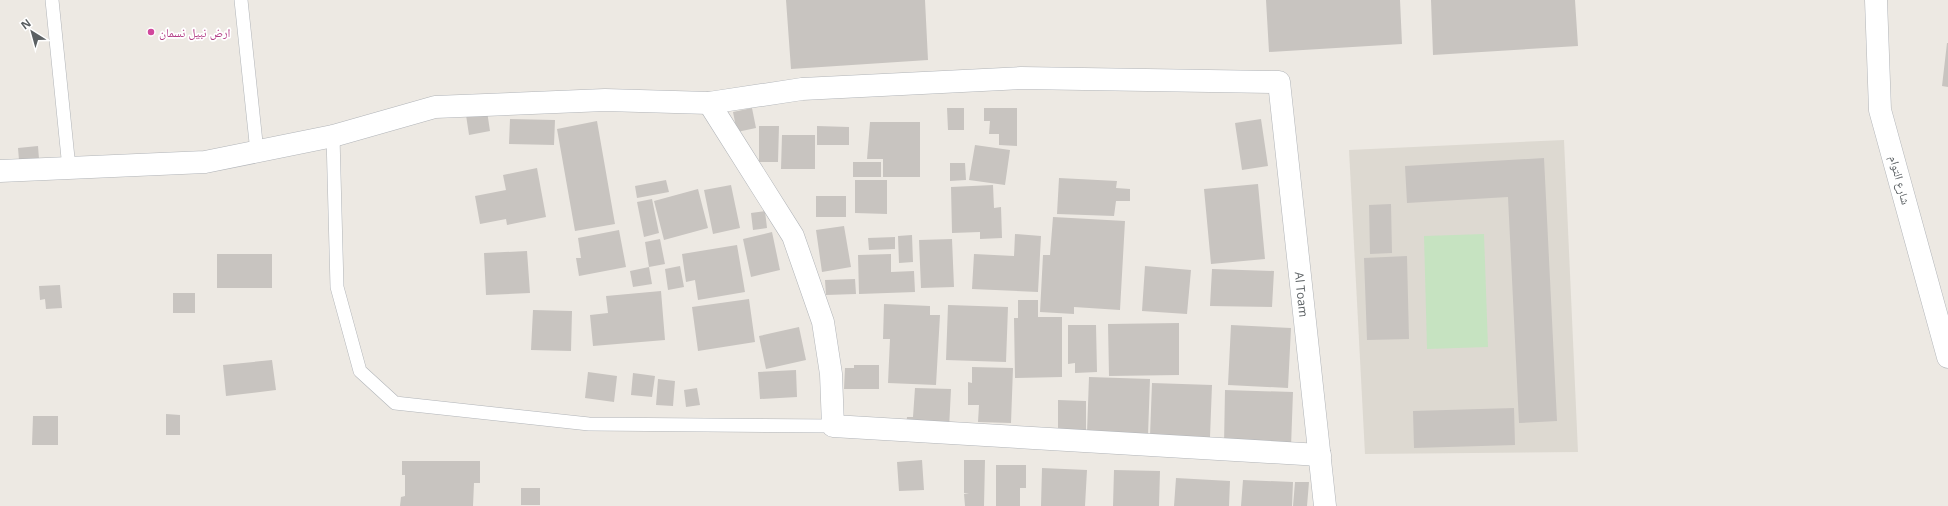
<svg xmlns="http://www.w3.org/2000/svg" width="1948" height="506" font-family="'Open Sans','Noto Naskh Arabic',sans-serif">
  <rect width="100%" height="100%" fill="#ede9e3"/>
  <path fill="#ddd9d1" d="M1564,140l14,312 -213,2 -16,-304z"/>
  <path fill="#c6e3c1" d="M1484,234l4,113 -61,2 -3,-113z"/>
  <path fill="#c8c4c0" d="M786,0h139l3,60 -137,9z
    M1266,0h134l2,44 -133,8z
    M1431,0h144l3,46 -145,9z
    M1947,43h1v44l-6,-1z
    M752,108l4,20 -19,4 -4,-20z
    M947,108h17v22h-16z
    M984,108h33v38l-18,-1v-11h-10l1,-13h-6z
    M487,111l3,20 -21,4 -3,-20z
    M510,119l45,1 -1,25 -45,-1z
    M1261,119l7,47 -26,4 -7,-47z
    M597,121l18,103 -40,7 -18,-102z
    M870,122h50v55h-37v-18h-16z
    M759,126h20l-1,36h-19z
    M817,126l32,1v18h-32z
    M782,135h33v34h-34z
    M975,145l35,5 -5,35 -36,-5z
    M38,146l1,13 -20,1 -1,-12z
    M1544,158l13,263 -38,2 -11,-226 -101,6 -2,-37z
    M853,162h28v15h-28z
    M950,163h15l1,17 -16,1z
    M537,168l9,49 -39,8 -1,-6 -26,5 -5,-28 31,-6 -3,-15z
    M1059,178l58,3 -1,7 14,1v12h-14l-2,15 -57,-2z
    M666,180l3,12 -32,6 -2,-12z
    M855,180h32v34l-32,-1z
    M1258,184l7,75 -54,5 -7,-75z
    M731,185l9,43 -27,6 -9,-44z
    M993,185l1,23 7,-1 1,31 -22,1v-7l-28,1 -1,-46z
    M698,189l10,39 -44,12 -10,-39z
    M816,196h30v21h-30z
    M652,199l7,34 -15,4 -7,-35z
    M1391,204l1,49 -22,1 -1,-49z
    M765,211l2,17 -14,2 -2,-17z
    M1053,217l72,4 -5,89 -46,-3v7l-34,-2 3,-57h7z
    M844,226l7,41 -29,5 -6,-42z
    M619,230l7,37 -47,9 -3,-18h5l-3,-20z
    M772,232l8,38 -29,7 -8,-38z
    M1015,234l26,2 -3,56 -66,-3 2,-35 40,2z
    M912,235l1,27 -14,1 -1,-27z
    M895,237v12l-26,1 -1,-12z
    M660,239l5,25 -16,3 -4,-25z
    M952,239l2,48 -33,1 -2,-48z
    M737,245l8,47 -47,8 -3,-20 -9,2 -4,-28z
    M527,251l3,42 -44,2 -2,-42z
    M217,254h55v34h-55z
    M891,254v18l23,-1 1,21 -56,2 -1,-39z
    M1407,256l2,83 -42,1 -3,-82z
    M680,266l4,21 -16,3 -3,-21z
    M1145,266l46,4 -4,44 -45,-3z
    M649,267l3,17 -19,3 -3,-16z
    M1212,269l62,2 -2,36 -62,-1z
    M855,279l1,15 -30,1 -1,-15z
    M60,285l2,23 -16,1 -1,-10 -5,1 -1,-14z
    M661,291l4,49 -72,6 -3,-31 18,-2 -2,-17z
    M173,293h22v20h-22z
    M749,299l6,43 -57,9 -6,-44z
    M1018,300h20v17h24v60l-47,1 -1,-60h4z
    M884,304l46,2v9h10l-4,70 -48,-2 2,-44h-7z
    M948,305l60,2 -2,55 -60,-2z
    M533,310l39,1 -1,40 -40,-1z
    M1179,323v52l-70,1 -1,-52z
    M1068,325h28l1,47 -22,1v-10l-7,1z
    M1231,325l60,3 -3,60 -60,-3z
    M799,327l7,33 -40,9 -7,-33z
    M272,360l4,30 -50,6 -3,-31z
    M854,365h25v24h-35l1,-21h9z
    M972,367l41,1 -2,55 -33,-1 1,-17h-11v-23l4,1z
    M796,370l1,27 -37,2 -2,-27z
    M588,372l29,4 -3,26 -29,-4z
    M633,373l22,3 -3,21 -21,-2z
    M1089,377l61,2 -2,56 -61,-2z
    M658,379l17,2 -2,25 -17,-1z
    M1152,383l60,2 -2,52 -60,-1z
    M697,388l3,17 -14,2 -2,-17z
    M915,388l36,1 -2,40 -43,-2 1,-10h6z
    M1225,390l68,2 -2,55 -67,-2z
    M1058,400l28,1v31h-28z
    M1514,408l1,37 -101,3 -1,-37z
    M166,414l14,1v20h-14z
    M33,416h25v29h-26z
    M922,460l2,30 -25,1 -2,-29z
    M964,460h21l-1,46h-19l-1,-12 5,-1h-5z
    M402,461h78v22h-6l-1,23h-73l1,-9 4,-1v-21h-3z
    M996,465h30v23h-6v18h-24z
    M1042,468l45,2 -2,36h-44z
    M1114,470l46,1 -1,35h-46z
    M1176,478l54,3 -1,25h-55z
    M1243,480l50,2 -1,24h-51z
    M1295,482h14l-2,24h-14z
    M521,488h19v17h-19z"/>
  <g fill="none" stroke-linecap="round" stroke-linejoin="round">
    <defs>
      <path id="service" d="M52,0l17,168
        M241,0l16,152
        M333,136l4,151 23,84 35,32 194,21 244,2"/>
      <g id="minor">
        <path d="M709,103l84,133 30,86 8,52 2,52 487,29"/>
        <path id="s1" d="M0,171l205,-9 128,-26 102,-29 170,-7 104,3 93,-14 219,-11 258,4 46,424"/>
      </g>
      <path id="tertiary" d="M1876,0l4,110 68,247"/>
    </defs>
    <use href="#service" stroke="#b1b4b8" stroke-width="14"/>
    <use href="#minor" stroke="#b1b4b8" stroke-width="23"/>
    <use href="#tertiary" stroke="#b1b4b8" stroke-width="23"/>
    <use href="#service" stroke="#fff" stroke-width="13"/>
    <use href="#minor" stroke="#fff" stroke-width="22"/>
    <use href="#tertiary" stroke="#fff" stroke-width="22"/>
  </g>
  <circle fill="#d1479c" stroke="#fff" stroke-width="1.5" cx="151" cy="32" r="4"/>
  <g text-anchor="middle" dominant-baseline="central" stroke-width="3.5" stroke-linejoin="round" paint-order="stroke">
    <g font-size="12" fill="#b23c85" stroke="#fff" text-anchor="start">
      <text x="159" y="32">ارض نبيل نسمان</text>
    </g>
    <g font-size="12" fill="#5b6063" stroke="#fff">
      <text transform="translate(1900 180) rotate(75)">شارع التوام</text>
      <text stroke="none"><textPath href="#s1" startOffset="1501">Al Toam</textPath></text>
    </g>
  </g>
  <g transform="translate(32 32) rotate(323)" stroke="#ffffff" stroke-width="3" paint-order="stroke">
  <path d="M0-3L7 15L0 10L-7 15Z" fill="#5b6063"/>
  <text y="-6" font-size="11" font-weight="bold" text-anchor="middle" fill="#5b6063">N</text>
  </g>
</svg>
